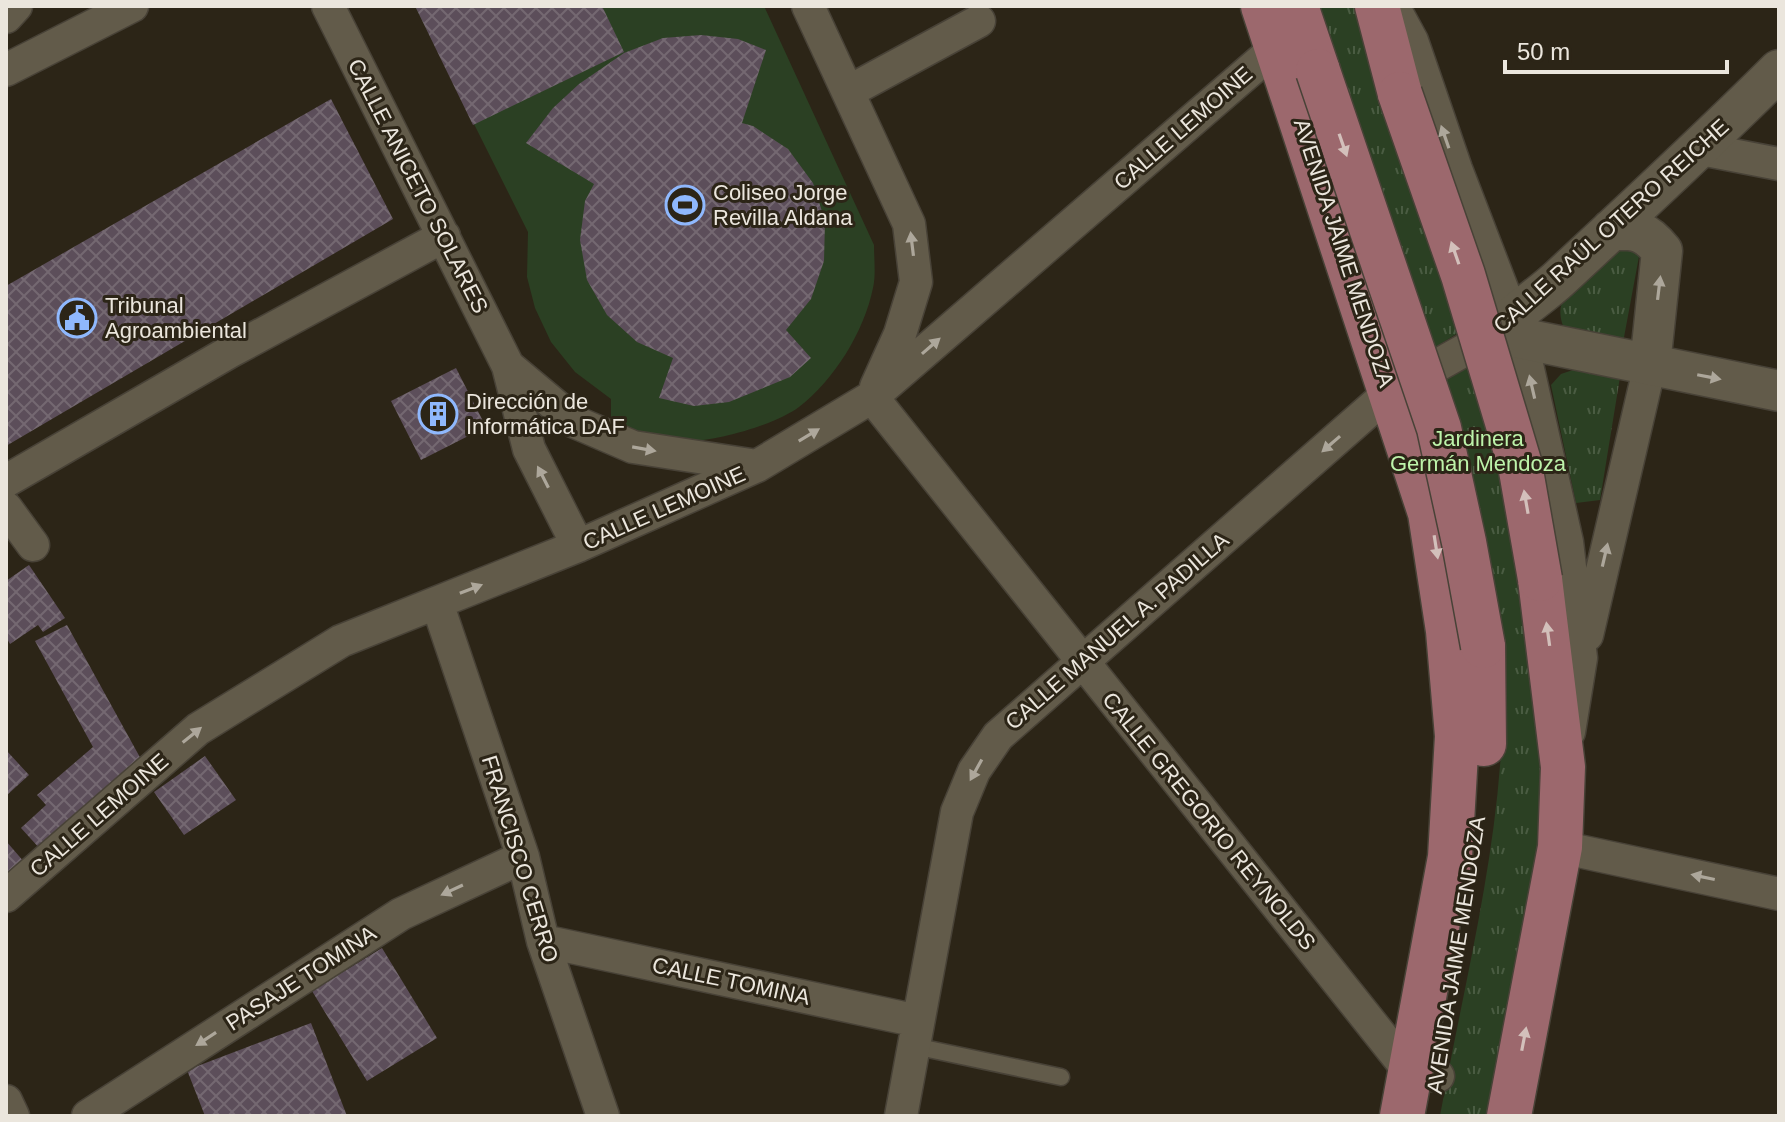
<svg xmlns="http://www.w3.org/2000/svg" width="1785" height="1122" font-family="Helvetica,sans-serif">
  <defs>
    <pattern id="park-tufts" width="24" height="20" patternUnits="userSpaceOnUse" patternTransform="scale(2)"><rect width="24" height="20" fill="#2b4023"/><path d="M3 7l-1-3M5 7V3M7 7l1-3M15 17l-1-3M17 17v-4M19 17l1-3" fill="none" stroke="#4a5c42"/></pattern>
    <pattern id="building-cross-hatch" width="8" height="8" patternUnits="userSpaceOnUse" patternTransform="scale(2)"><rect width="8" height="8" fill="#5c4e5a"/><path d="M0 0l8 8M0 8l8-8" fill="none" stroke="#746871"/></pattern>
  </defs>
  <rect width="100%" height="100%" fill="#2c2517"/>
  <path fill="url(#park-tufts)" d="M1311,6h43l31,95 108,210 -94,59z
    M1626,244l14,7 -18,97 -57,-17c-3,-7 -6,-17 -4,-25 6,-20 49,-48 65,-62z
    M1504,347l42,400 -7,95 -48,274h-51c23,-127 56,-252 62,-381l-96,-335z
    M1573,370l47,7 -20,123 -24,3 -25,-118 10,-11z"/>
  <path fill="#2b4023" d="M415,6h349l110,239c0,14 2,30 -1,43 -9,44 -39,92 -74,119 -24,18 -87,36 -118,34 -22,-2 -50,-11 -70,-21v-21l-36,-27 -24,-30 -16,-34 -8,-31 1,-45z"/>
  <path fill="url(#building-cross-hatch)" d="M415,6h187l22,46 -151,73z
    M701,35l37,4 28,11 -24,73 11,3 35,23 25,34 12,38 -1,40 -13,38 -25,31 25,28 -21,19 -61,25 -35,4 -35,-8 14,-40 -36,-16 -30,-27 -20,-35 -7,-40 5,-39 9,-17 -68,-41 27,-35 26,-24 45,-31 39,-15z
    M331,99l62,120 -387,227v-160z
    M456,368l30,59 -65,33 -30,-59z
    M29,565l36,53 -22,14 -5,-7 -28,19 -4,-7v-56z
    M67,625l75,136 -101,89 -20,-22 25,-23 -9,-10 56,-48 -58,-106z
    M6,750l23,25 -23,21z
    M205,756l31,44 -52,35 -30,-43z
    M6,841l19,22 -19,17z
    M382,948l55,90 -70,43 -55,-90z
    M311,1023l36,93h-142l-18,-46z"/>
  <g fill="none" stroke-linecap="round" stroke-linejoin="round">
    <defs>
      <path id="service" d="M914,1046l147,31"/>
      <path id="minor" d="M328,6l180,360 21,83 49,97
        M808,6l101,218 7,58 -16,52 -24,53
        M1393,6l19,35 44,128 65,169 46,204 14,116 -12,74
        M6,17l10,-11
        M6,70l126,-64
        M848,92l131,-71
        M1701,149l78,15
        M508,366l67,56 58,25 124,19
        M872,397l538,675 28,4
        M6,481l225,-130 213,-115
        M6,508l27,37
        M437,603l86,254 20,84 60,175
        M1587,635l63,-270
        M1560,847l219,47
        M6,896l192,-167 143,-88 237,-95 179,-80 115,-69 405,-350
        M543,941l375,80
        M6,1101l7,15
        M88,1116l313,-202 122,-57
        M901,1116l56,-304 17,-41 24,-35 392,-344 105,-59"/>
      <path id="tertiary" d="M1611,230c26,-1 35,1 51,21l-12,114
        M1495,333c20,-22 45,-36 66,-56 73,-68 147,-136 218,-207
        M1495,333l284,58"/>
      <path id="primary" d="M1263,6l167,507 18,118 9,105 -7,121 -48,259
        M1296,6l22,65
        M1377,6l23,88
        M1483,646l1,98
        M1509,1116l51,-269 3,-80 -23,-188"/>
    </defs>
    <use href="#service" stroke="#484237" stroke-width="19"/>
    <use href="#minor" stroke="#484237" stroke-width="35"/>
    <use href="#tertiary" stroke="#484237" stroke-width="43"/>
    <use href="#primary" stroke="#484237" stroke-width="47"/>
    <use href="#service" stroke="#625b4a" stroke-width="16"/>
    <use href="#minor" stroke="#625b4a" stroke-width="32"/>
    <use href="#tertiary" stroke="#625b4a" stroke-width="40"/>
    <use href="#primary" stroke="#9c686d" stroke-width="44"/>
    <defs>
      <path id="primary-bridge" d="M1318,71l121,357 25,114 19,104
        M1400,94l63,181 57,190 20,114"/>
    </defs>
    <use href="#primary-bridge" stroke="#484237" stroke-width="47" stroke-linecap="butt"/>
    <use href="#primary-bridge" stroke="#9c686d" stroke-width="44"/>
  </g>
  <defs><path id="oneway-solid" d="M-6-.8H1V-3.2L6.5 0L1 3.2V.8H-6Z" transform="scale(2)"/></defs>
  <g fill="#ada79b">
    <use href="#oneway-solid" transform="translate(1445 137) rotate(-109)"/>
    <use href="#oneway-solid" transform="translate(912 244) rotate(-97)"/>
    <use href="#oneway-solid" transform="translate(1659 288) rotate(-83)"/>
    <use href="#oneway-solid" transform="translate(931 346) rotate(-41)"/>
    <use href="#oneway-solid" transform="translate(1709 377) rotate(11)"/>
    <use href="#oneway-solid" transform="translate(1532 387) rotate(-103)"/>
    <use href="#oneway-solid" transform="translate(809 435) rotate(-31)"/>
    <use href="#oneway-solid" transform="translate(1331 444) rotate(139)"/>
    <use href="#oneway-solid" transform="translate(644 449) rotate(10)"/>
    <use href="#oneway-solid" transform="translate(543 477) rotate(-117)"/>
    <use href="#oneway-solid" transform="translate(1605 555) rotate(-77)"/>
    <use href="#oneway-solid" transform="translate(471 589) rotate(-21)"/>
    <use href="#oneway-solid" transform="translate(192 735) rotate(-39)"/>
    <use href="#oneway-solid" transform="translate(976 770) rotate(119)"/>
    <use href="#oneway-solid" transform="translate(1703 877) rotate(-168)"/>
    <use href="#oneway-solid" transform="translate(452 890) rotate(155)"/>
    <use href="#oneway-solid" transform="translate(206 1039) rotate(147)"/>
  </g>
  <g fill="#d3c0bb">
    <use href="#oneway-solid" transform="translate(1343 145) rotate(71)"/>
    <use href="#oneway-solid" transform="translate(1455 253) rotate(-109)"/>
    <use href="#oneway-solid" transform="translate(1526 502) rotate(-100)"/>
    <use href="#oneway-solid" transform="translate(1436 547) rotate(81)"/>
    <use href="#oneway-solid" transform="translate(1548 634) rotate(-98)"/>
    <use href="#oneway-solid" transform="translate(1524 1039) rotate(-79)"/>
  </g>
  <defs>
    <symbol id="stadium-ring" viewBox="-11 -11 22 22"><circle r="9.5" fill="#2c2517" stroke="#8fb8fd" stroke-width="1.5"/><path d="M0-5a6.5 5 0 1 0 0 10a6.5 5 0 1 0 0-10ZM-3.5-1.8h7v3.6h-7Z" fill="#8fb8fd"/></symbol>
    <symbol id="civic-ring" viewBox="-11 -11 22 22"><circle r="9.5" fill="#2c2517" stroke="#8fb8fd" stroke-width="1.5"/><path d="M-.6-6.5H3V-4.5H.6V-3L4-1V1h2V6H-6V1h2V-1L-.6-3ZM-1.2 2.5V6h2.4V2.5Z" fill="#8fb8fd"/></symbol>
    <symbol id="building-ring" viewBox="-11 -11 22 22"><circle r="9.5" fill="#2c2517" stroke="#8fb8fd" stroke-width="1.5"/><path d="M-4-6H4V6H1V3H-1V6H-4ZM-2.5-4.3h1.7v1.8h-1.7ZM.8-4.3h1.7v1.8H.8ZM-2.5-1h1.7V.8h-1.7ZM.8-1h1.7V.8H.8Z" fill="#8fb8fd"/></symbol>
  </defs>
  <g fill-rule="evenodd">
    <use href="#stadium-ring" x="663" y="183" width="44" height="44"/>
    <use href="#civic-ring" x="55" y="296" width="44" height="44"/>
    <use href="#building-ring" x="416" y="392" width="44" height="44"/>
  </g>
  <g text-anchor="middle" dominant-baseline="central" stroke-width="6" stroke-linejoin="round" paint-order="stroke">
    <g font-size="22" fill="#ebe6dd" stroke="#2c2517">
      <text transform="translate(1183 128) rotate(-41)">CALLE LEMOINE</text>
      <text transform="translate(418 186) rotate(63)">CALLE ANICETO SOLARES</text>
      <text transform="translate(1611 226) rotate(-42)">CALLE RAÚL OTERO REICHE</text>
      <text transform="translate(1344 253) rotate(72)">AVENIDA JAIME MENDOZA</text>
      <text transform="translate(664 508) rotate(-24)">CALLE LEMOINE</text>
      <text transform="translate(1117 631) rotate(-41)">CALLE MANUEL A. PADILLA</text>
      <text transform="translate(99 815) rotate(-41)">CALLE LEMOINE</text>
      <text transform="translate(1209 821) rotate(51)">CALLE GREGORIO REYNOLDS</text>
      <text transform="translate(520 859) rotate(73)">FRANCISCO CERRO</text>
      <text transform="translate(1456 955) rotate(-81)">AVENIDA JAIME MENDOZA</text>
      <text transform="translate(301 978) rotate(-33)">PASAJE TOMINA</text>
      <text transform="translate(731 981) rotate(12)">CALLE TOMINA</text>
    </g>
    <g font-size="22" fill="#ebe6dd" stroke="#2c2517" text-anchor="start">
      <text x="713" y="192">Coliseo Jorge<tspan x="713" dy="25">Revilla Aldana</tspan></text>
      <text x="105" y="305">Tribunal<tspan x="105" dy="25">Agroambiental</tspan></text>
      <text x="466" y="401">Dirección de<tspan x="466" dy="25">Informática DAF</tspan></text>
    </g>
    <g font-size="22" fill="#bdf3aa" stroke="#2c2517">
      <text x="1478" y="438">Jardinera<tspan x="1478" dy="25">Germán Mendoza</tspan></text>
    </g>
  </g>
  <rect width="1785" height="1122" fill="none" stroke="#ebe6dd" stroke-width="16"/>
  <path d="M1505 60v12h222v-12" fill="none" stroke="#ebe6dd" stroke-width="4"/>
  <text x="1517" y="60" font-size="24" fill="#ebe6dd" stroke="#2c2517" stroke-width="6" paint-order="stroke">50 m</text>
</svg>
